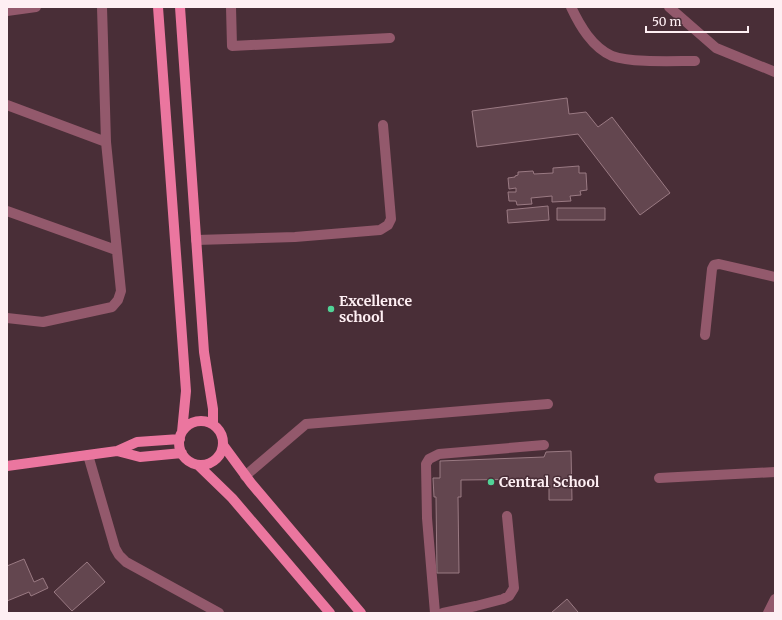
<svg xmlns="http://www.w3.org/2000/svg" width="782" height="620" font-family="Merriweather,serif">
  <rect width="100%" height="100%" fill="#492e37"/>
  <path fill="#63464f" stroke="#9a7a83" d="M567,98l2,16 17,-2 12,15 14,-10 58,76 -30,22 -62,-81 -101,13 -5,-36z
    M579,166v7h7l1,17 -7,1 1,4 -11,1 1,5 -19,1v-6l-21,2 1,6 -15,1 -1,-4h-7l-1,-9h8v-4l-7,1 -1,-11 7,-1v-1l3,-1v-3l15,-1 1,3 19,-1v-5z
    M548,206l1,14 -41,3 -1,-13z
    M557,208h48v12h-48z
    M571,451l1,49h-23v-21l-88,1v17h-3l1,76h-22l-1,-76h-2l-1,-19h7v-17l104,-4 2,-5z
    M24,559l10,23 9,-4 5,10 -17,8 -2,-4 -22,9v-35z
    M87,562l18,20 -33,29 -18,-19z
    M567,599l11,13 -1,1h-26z"/>
  <g fill="none" stroke-linecap="round" stroke-linejoin="round">
    <path stroke="#93596c" stroke-width="10" d="M231,7l1,39 158,-8
      M571,7c9,19 21,40 41,49 20,7 61,5 83,5
      M669,7l47,41 59,24
      M7,11l29,-4
      M7,105l99,37
      M7,211l109,39
      M196,240l99,-3 85,-7 8,-5 3,-6 -8,-94
      M7,318l36,4 69,-15 6,-7 3,-9 -15,-149 -4,-135
      M705,335l7,-66 2,-4 5,-1 56,13
      M88,455l27,93 4,7 7,7 93,51
      M245,476l61,-52 242,-20
      M659,478l116,-6
      M435,613l-8,-95 -1,-54 3,-5 10,-5 105,-9
      M443,613l33,-7 27,-7 6,-3 5,-8 -7,-72
      M768,613l7,-14"/>
    <path stroke="#eb769f" stroke-width="10" d="M158,7l28,384 -4,41
      M180,7l24,345 9,57v15
      M179 443a22 22 0 1 1 44 0a22 22 0 1 1-44 0Z
      M223,445l28,38 110,130
      M117,451l23,6 42,-4
      M198,465l34,33 98,115
      M7,466l110,-15 20,-9 43,-3"/>
  </g>
  <g fill="#51d397" stroke="#492e37" stroke-width="1.5">
    <circle cx="331" cy="309" r="4"/>
    <circle cx="491" cy="482" r="4"/>
  </g>
  <g text-anchor="middle" dominant-baseline="central" stroke-width="3" stroke-linejoin="round" paint-order="stroke">
    <g font-size="14" font-weight="bold" fill="#feeff3" stroke="#492e37" text-anchor="start">
      <text x="339" y="301">Excellence<tspan x="339" dy="16">school</tspan></text>
      <text x="499" y="482">Central School</text>
    </g>
  </g>
  <rect width="782" height="620" fill="none" stroke="#feeff3" stroke-width="16"/>
  <path d="M646 26v6h102v-6" fill="none" stroke="#feeff3" stroke-width="2"/>
  <text x="652" y="26" font-size="12" fill="#feeff3" stroke="#492e37" stroke-width="3" paint-order="stroke">50 m</text>
</svg>
